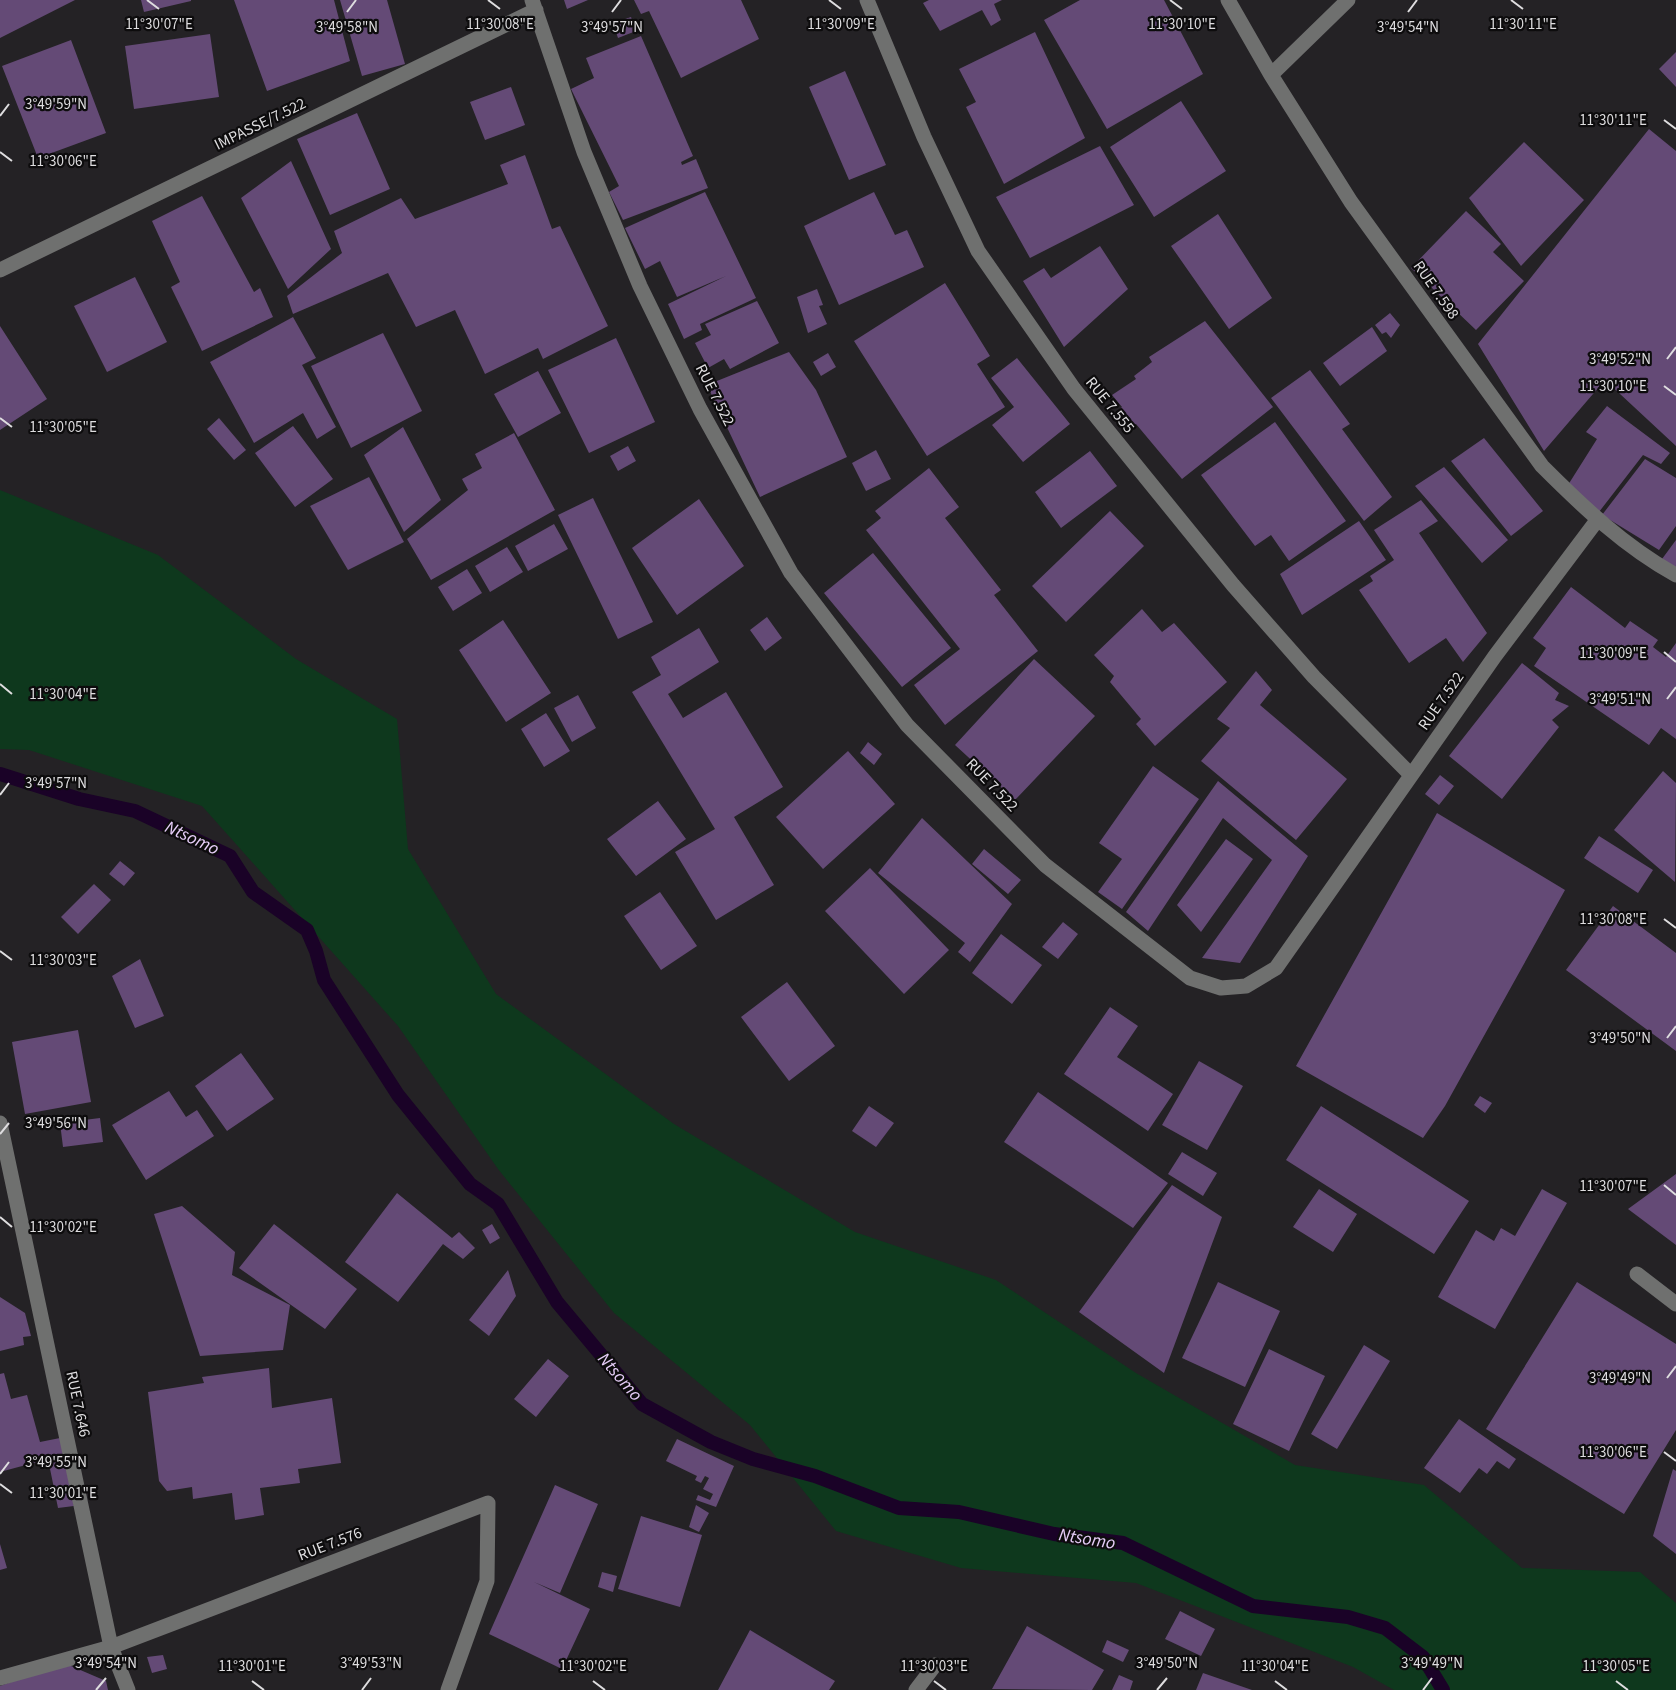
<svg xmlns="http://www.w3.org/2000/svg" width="1676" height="1690" font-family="'Source Sans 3',sans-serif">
  <rect width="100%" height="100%" fill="#242225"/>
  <path fill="#0e381d" d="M0,490l158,65 138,104 101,60 11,130 88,145 178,130 181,108 141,48 140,93 159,92 129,20 98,83 118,4 36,31v87h-282l-41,-23 -217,-84 -175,-15 -125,-37 -86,-106 -136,-112 -116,-144 -100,-143 -196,-220 -173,-56 -29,-1z"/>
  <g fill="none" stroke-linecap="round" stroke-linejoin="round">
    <path stroke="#1a0227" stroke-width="14" d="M0,774l79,25 56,12 95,45 23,36 54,38 9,21 8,29 74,115 72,89 28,20 59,98 85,102 69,38 42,17 62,17 84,32 60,4 95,22 69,9 130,63 95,11 37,11 38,29 20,33"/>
  </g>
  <path fill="#644a76" d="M0,0h75l-75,38z
    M141,0h50v1l-47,11z
    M234,0h100l16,61 -83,30z
    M340,0h47l18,64 -43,12z
    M564,0h24l-21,9z
    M634,0h107l18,39 -78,39 -32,-67 -8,3z
    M929,0h73l-8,4 7,16 -10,6 -9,-16 -42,21 -17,-28z
    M1080,0h84l39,74 -96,55 -63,-109z
    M631,17l5,14 -18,7 -5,-15z
    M1035,32l50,106 -81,46 -38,-77 10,-5 -17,-33z
    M210,34l9,63 -85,12 -9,-63z
    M641,36l52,120 -12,6 1,3 14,-6 12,29 -85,32 -14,-28 10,-6 -48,-97 23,-11 -8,-20z
    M71,40l35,93 -68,25 -36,-92z
    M1676,52v35l-17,-18z
    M845,71l41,94 -37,15 -40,-93z
    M511,87l14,38 -40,15 -15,-38z
    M1181,101l45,70 -72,46 -44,-70z
    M357,113l33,76 -60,26 -33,-76z
    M1649,129l27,22v295l-71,-66 -61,71 -66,-107z
    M1524,142l60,58 -63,66 -52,-68z
    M1100,146l34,59 -104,53 -34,-61z
    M525,155l27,74 8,-3 48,100 -65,33 -5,-11 -53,26 -30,-64 -39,17 -28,-54 -95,41 -6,-18 55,-43 -8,-22 67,-33 14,21 93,-35 -8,-19z
    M291,161l40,88 -43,40 -47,-91z
    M705,192l51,106 -56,26 2,6 -18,9 -16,-35 58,-28 -49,21 -17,-36 -15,8 -20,-41z
    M874,192l21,43 12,-5 17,37 -85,38 -35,-79z
    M202,196l52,96 6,-4 13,29 -71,34 -31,-64 9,-5 -28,-61z
    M1466,211l35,33 -8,8 31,29 -48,49 -65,-62z
    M1218,214l54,84 -43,31 -58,-83z
    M1100,246l28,43 -64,58 -41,-66 21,-13 7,10z
    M135,277l32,65 -60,30 -33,-66z
    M945,283l45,73 -13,8 28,43 -78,49 -73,-115z
    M817,289l6,16 -4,1 8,18 -19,9 -11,-36z
    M757,301l22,42 -49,26 -6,-10 -16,9 -13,-25 16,-8 -6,-11z
    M1390,313l10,12 -9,13 -5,-6 -4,2 -7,-9z
    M293,317l23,41 -14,7 34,62 -19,12 -14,-26 -49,30 -44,-81z
    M1205,321l68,86 -91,72 -46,-55 -10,4 -11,-14 7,-7 -10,-12 24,-16 -2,-3 18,-14 -3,-5z
    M0,326l47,73 -47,31z
    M1372,327l15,24 -47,35 -17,-23z
    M383,333l39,78 -71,37 -40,-82z
    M616,338l39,84 -66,31 -41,-83z
    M789,352l27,38 31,67 -87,40 -53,-112z
    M828,353l8,14 -15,9 -8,-14z
    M1017,358l53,66 -47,38 -31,-37 22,-18 -23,-29z
    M1310,370l40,54 -8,5 50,68 -28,24 -93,-123z
    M538,371l23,42 -43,24 -24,-43z
    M1607,406l63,47 -9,11 -18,-9 -44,57 -31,-27 29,-46 -11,-7z
    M219,418l27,32 -12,10 -27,-31z
    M1275,422l71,99 -57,40 -18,-26 -16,11 -54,-71z
    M293,426l40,53 -38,28 -40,-54z
    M403,427l38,73 -37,32 -40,-77z
    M514,433l41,77 -124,70 -24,-41 61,-49 -6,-11 20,-11 -7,-14z
    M1484,438l59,73 -32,25 -60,-75z
    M628,446l8,15 -18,10 -8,-15z
    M876,450l15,29 -25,12 -14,-28z
    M1090,451l27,35 -56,42 -26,-36z
    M1645,459l31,19v48l-17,24 -57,-35z
    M1444,467l64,73 -26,23 -67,-77z
    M929,468l30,39 -14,11 56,72 -7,5 44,56 -93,74 -31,-40 46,-36 -94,-119 15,-12 -6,-7z
    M369,477l35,65 -56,28 -38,-64z
    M593,498l60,124 -35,17 -60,-124z
    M699,499l45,67 -67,49 -45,-67z
    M1421,500l17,21 -19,12 68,100 -24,29 -17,-24 -37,25 -50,-73 14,-9 -3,-5 24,-16 -20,-30z
    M1110,511l34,35 -78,76 -34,-36z
    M1359,521l27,39 -84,55 -22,-41z
    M554,524l14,25 -40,22 -13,-25z
    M1676,540v29l-14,-10z
    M507,547l16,25 -33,20 -15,-26z
    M873,553l78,95 -49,39 -78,-94z
    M467,569l15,24 -29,18 -15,-24z
    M1571,587l54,41 5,-7 28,19 -5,7 13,10 10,-14v96l-15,-11 -12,17 -115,-79 12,-18 -13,-10z
    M1142,609l20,23 12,-9 53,59 -72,64 -19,-22 5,-5 -31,-37 4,-6 -20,-21z
    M767,617l15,21 -17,13 -15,-21z
    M503,620l48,73 -45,29 -47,-72z
    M699,628l20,34 -51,32 15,24 43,-26 57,95 -49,30 40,68 -58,35 -41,-68 40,-23 -83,-137 29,-17 -10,-18z
    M1034,659l61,57 -80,84 -60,-55z
    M1522,663l37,30 -4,7 14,6 -17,14 7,7 -57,72 -53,-43z
    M1256,671l16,19 -12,15 87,74 -51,61 -95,-79 29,-33 -13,-9z
    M578,695l18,33 -24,14 -18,-34z
    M546,713l24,38 -26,16 -23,-38z
    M868,742l14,12 -8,11 -14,-12z
    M848,751l47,53 -72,65 -47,-52z
    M1153,766l46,33 -77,110 -24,-17 24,-33 -23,-16z
    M1663,771l13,12 -1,99 -61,-52z
    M1440,775l14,11 -15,19 -14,-11z
    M1218,781l90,75 -68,107 -38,-5 70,-98 -49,-42 -75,113 -22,-19z
    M658,801l28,38 -50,37 -29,-37z
    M1437,813l128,77 -120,216 -22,32 -127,-72z
    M922,818l90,86 -42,58 -12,-10 7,-9 -87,-70z
    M1599,836l54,34 -15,23 -54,-35z
    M1226,839l27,20 -52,73 -24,-27z
    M984,849l37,31 -13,14 -36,-30z
    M120,861l15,12 -11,13 -15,-12z
    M870,868l79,82 -45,44 -79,-83z
    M94,884l17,16 -33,34 -17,-17z
    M660,892l37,54 -36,24 -37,-54z
    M1613,906l63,47v98l-110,-81z
    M1063,922l15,12 -20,25 -16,-12z
    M1001,934l41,31 -30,39 -40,-31z
    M140,959l24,57 -29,12 -23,-52z
    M787,982l48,64 -46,35 -48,-64z
    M1110,1007l28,19 -21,31 56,37 -25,37 -84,-57z
    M78,1030l13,72 -66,12 -13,-72z
    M241,1053l33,46 -47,32 -32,-45z
    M1199,1061l44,25 -36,64 -45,-25z
    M169,1091l17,26 11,-7 17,26 -68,44 -34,-55z
    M1038,1092l130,91 -35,45 -129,-86z
    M1480,1096l12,7 -7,10 -11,-8z
    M869,1106l25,17 -18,24 -24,-16z
    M1321,1106l148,95 -35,53 -148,-94z
    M100,1118l3,24 -40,5 -3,-24z
    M1182,1152l35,21 -14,23 -35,-22z
    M1676,1174v71l-48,-36z
    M1172,1185l50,32 -58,156 -85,-61z
    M1319,1189l38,25 -24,38 -40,-25z
    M1542,1189l25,14 -72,126 -57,-32 38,-67 18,11 7,-13 14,8z
    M397,1193l55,45 7,-6 16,16 -12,11 -20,-15 -45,58 -53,-40z
    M182,1206l53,46 -3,23 58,30 -7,45 -83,6 -46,-142z
    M274,1224l83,65 -32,40 -86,-61z
    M492,1224l8,14 -10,6 -8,-14z
    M508,1270l8,26 -27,40 -20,-16z
    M1218,1282l62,29 -35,76 -63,-29z
    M1577,1282l99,62v86l-52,84 -138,-85z
    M0,1297l25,16 6,23 -8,1 1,8 -24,6z
    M1364,1345l26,16 -53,88 -26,-15z
    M1269,1349l56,27 -36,75 -56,-27z
    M548,1359l21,17 -33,41 -22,-18z
    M269,1368l3,40 60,-10 9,65 -43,6 2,14 -40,5 4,27 -29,5 -3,-27 -39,6 -1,-12 -25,4 -8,-10 -11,-89 56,-9 -2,-6z
    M4,1373l7,26 16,-4 13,47 20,-4 14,68 -16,2 -10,-49 -48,13v-98z
    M1459,1419l57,40 -7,10 -12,-8 -10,13 -8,-6 -19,25 -36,-25z
    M677,1439l57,27 -18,41 -20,-7 2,-5 12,5 3,-6 -10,-5 6,-11 -4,-2 -4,7 -6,-3 2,-4 -31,-15z
    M1673,1469l3,2v83l-23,-18z
    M555,1485l43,19 -38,89 -26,-11 56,27 -28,60 -73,-35z
    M696,1505l13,8 -10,19 -10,-5z
    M641,1516l61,19 -22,72 -62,-18z
    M0,1544l7,24 -7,2z
    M602,1572l15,4 -4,16 -15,-5z
    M1180,1611l35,18 -14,27 -36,-17z
    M1027,1626l77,44 -12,20 -100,-1z
    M750,1630l85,51 -6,9h-111z
    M1107,1640l22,10 -6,12 -21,-10z
    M163,1655l4,14 -15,4 -5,-16z
    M64,1663l42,18 2,9h-108v-4z
    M1203,1673l49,17h-56z
    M1119,1675l14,6 -3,9h-18z"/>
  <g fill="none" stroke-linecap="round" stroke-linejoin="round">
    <path stroke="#6f706f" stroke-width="15" d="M532,0l52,152 56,134 60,123 91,164 116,152 138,140 145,113 31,10 25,-2 30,-18 219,-312 103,-137
      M867,0l57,137 54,114 96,138 159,196 81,92 97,98
      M1228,0l43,75
      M1348,0l-77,75 80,127 191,264c41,41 83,81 134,109
      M0,270l536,-260
      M0,1123l111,524 17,43
      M1637,1274l39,30
      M0,1678l111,-31 377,-144 -1,78 -39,109
      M916,1690l19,-25"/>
  </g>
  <path fill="none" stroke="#dedddf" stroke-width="2" d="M147,0l12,9M488,0l12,9M829,0l12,9M1170,0l12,9M1511,0l12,9M347,12l9,-12M612,12l9,-12M1408,12l9,-12M0,116l9,-12M1664,120l12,9M0,152l12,9M1667,359l9,-12M1664,386l12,9M0,418l12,9M1664,652l12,10M0,684l12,10M1667,699l9,-12M0,795l9,-12M1664,919l12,9M0,951l12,9M1667,1038l9,-12M0,1134l9,-11M1664,1185l12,10M0,1217l12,10M1667,1378l9,-12M1664,1452l12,9M0,1474l9,-12M0,1484l12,9M252,1681l12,9M593,1681l12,9M934,1681l12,9M1275,1681l12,9M1616,1681l12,9M96,1690l10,-12M362,1690l9,-12M1157,1690l10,-12M1423,1690l9,-12"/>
  <g text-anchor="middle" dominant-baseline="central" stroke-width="4.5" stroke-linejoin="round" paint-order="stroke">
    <g font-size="16" fill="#dedddf" stroke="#0d0c0d">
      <text transform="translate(260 124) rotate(-26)">IMPASSE/7.522</text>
      <text transform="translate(1436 290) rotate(55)">RUE 7.598</text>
      <text transform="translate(715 395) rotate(63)">RUE 7.522</text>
      <text transform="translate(1110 405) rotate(51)">RUE 7.555</text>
      <text transform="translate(1441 701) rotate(-55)">RUE 7.522</text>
      <text transform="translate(992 785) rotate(46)">RUE 7.522</text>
      <text transform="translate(78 1404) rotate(78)">RUE 7.646</text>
      <text transform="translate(330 1544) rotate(-21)">RUE 7.576</text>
    </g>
    <g font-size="18" font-style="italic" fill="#e7cef9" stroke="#0d0c0d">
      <text transform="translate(192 838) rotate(25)">Ntsomo</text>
      <text transform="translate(620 1377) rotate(49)">Ntsomo</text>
      <text transform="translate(1087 1539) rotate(9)">Ntsomo</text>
    </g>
  </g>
  <g font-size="15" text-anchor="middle" fill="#dedddf" stroke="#0d0c0d" stroke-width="4.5" stroke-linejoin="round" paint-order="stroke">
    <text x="159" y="29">11°30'07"E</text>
    <text x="500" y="29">11°30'08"E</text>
    <text x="841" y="29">11°30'09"E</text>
    <text x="1182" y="29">11°30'10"E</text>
    <text x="1523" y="29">11°30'11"E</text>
    <text x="347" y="32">3°49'58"N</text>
    <text x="612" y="32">3°49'57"N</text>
    <text x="1408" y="32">3°49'54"N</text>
    <text x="56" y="109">3°49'59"N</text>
    <text x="1613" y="125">11°30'11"E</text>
    <text x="63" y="166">11°30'06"E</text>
    <text x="1620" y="364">3°49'52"N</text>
    <text x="1613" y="391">11°30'10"E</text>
    <text x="63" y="432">11°30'05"E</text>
    <text x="1613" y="658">11°30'09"E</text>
    <text x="63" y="699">11°30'04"E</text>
    <text x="1620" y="704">3°49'51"N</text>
    <text x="56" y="788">3°49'57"N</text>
    <text x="1613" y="924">11°30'08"E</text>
    <text x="63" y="965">11°30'03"E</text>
    <text x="1620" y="1043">3°49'50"N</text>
    <text x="56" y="1128">3°49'56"N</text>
    <text x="1613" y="1191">11°30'07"E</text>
    <text x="63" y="1232">11°30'02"E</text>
    <text x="1620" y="1383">3°49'49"N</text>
    <text x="1613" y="1457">11°30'06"E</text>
    <text x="56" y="1467">3°49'55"N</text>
    <text x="63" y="1498">11°30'01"E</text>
    <text x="106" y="1668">3°49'54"N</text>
    <text x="371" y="1668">3°49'53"N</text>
    <text x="1167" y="1668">3°49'50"N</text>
    <text x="1432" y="1668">3°49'49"N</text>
    <text x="252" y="1671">11°30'01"E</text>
    <text x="593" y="1671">11°30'02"E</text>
    <text x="934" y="1671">11°30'03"E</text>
    <text x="1275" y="1671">11°30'04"E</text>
    <text x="1616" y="1671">11°30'05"E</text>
  </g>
</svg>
